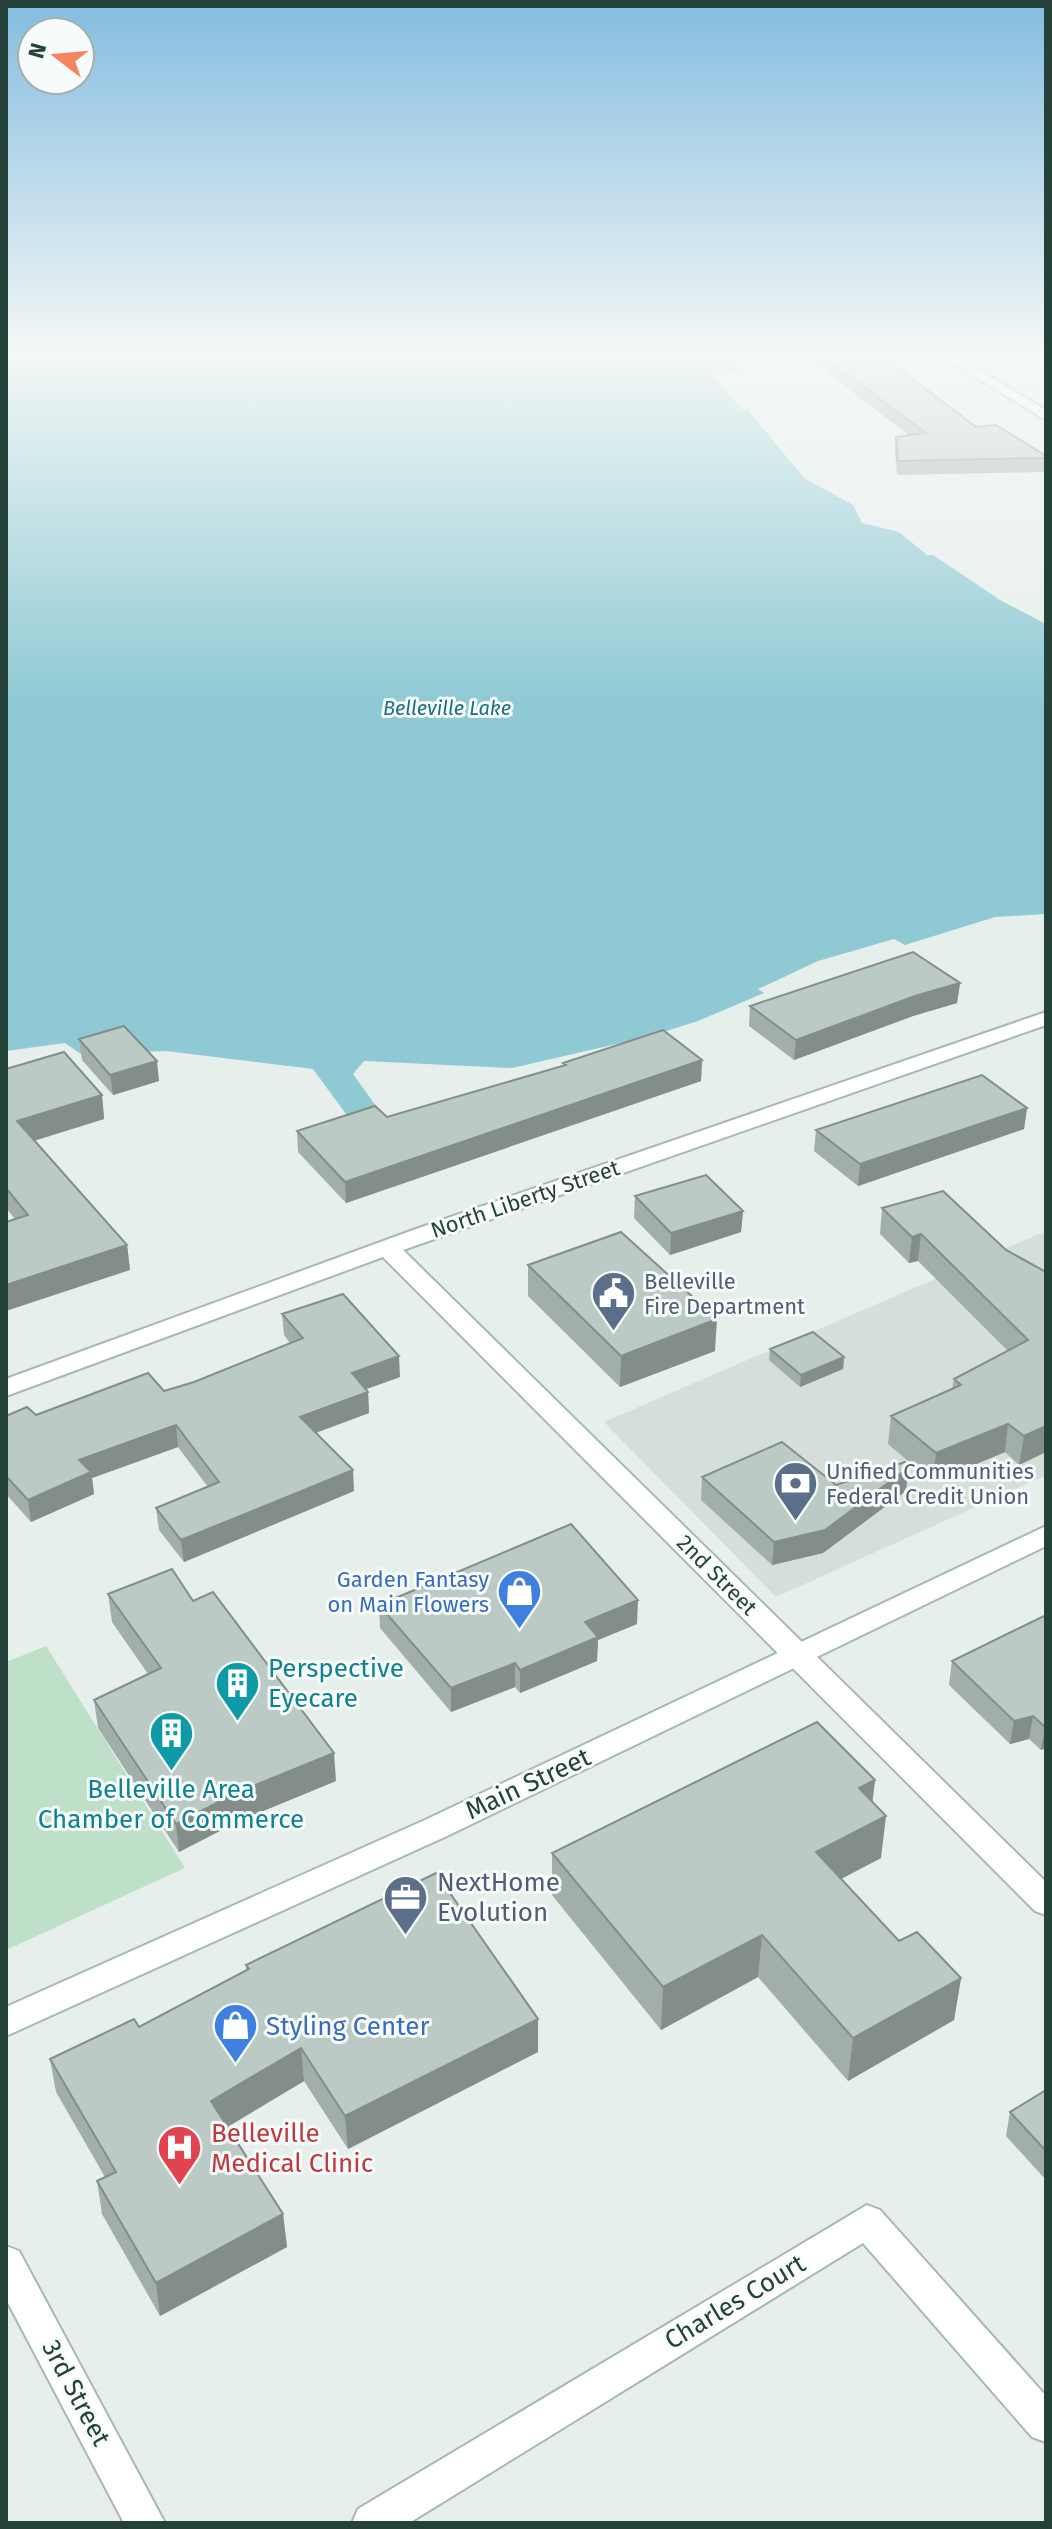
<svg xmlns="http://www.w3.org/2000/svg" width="1052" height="2529" font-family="'Fira Sans',sans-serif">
  <rect width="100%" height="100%" fill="#e6efeb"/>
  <path fill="#d4dfda" d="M1046,1231v244l-270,122 -172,-175z"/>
  <path fill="#bfe0c8" d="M46,1646l139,222 -179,82v-288z"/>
  <path fill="#8ec9d4" d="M6,352h709l25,20 -28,3 31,35h5l56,68 49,27 9,18 37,9 28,23h6l67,45 46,24v290l-51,3 -90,28 -11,-6 -76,22 -60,28 6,4 -66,28 -51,16 -135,31 -148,-7 -11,13 28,39 -14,4 -21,-3 -33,-45 -147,-18 -85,3 -16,-11 -59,8z"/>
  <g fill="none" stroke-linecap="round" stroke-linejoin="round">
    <defs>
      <path id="street" d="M1005,352h34l-84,13 -6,-4z
        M1046,1012v13l-643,225 643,632v33l-11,-4 -652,-654 -377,139v-17l410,-150z
        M867,2205l13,5 166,186v46l-14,-5 -169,-194 -454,280h-57l6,-14z
        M6,2246l13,5 146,272h-41l-118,-224z"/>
      <path id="secondary" d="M934,352h14l98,58v10z
        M1046,1526v20l-599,290 -441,200v-29l419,-187z"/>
    </defs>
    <use href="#street" stroke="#a8b8b2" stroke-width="4"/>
    <use href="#secondary" stroke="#a4bbb3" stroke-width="4"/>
    <use href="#street" fill="#fff" fill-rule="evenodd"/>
    <use href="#secondary" fill="#fff" fill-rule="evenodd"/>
  </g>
  <path fill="#a1aea9" d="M790,352h93l4,2 -1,5 90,68 70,29v16l-149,3 -2,-24 1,-14 14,-1 -98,-75 -7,1z
    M960,983l-3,20 -44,13 -119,44 -45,-34 1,-20z
    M79,1039l80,42 -46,14 -31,-35z
    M702,1060l-1,21 -355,122 -48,-51 -1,-21 90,-14 176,-51v-3z
    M6,1069l96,26 2,24 -69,21 92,105 3,25 -115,-51 -9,-11z
    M1027,1108l-3,21 -166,57 -44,-35 2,-21z
    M635,1196l108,15 -2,21 -71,23 -36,-37z
    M882,1208l124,42 40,22v180l-27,13 -14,-13 -72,30 -45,-38 3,-28 61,-27 2,-10 54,-28 -90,-90 -9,2 -29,-29z
    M528,1265l187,86 -95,36 -92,-91z
    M282,1314l118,63 -34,12 2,3 1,21 -53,20 38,58 -170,71 -25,-32 -3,-22 52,-21 -30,-40 -86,31 2,16 -63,28 -25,-28v-78l30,-1 128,-24 30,-9 96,-39 -6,-8z
    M770,1349l74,8 -1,12 -43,18 -31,-27z
    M908,1468l-2,23 -83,62 -51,12 -71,-65 1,-23 134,8z
    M108,1594l85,7 143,180 -95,39 -62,32 -81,-124 -4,-28 54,-26 -36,-52z
    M379,1605l258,19 -39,16 -1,21 -77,32 -5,-6 -64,25 -71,-84z
    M1046,1615v133l-5,2 -12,-11 -19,5 -61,-59 3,-24z
    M875,1780l-3,22 9,56 -40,21 58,62 62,37 -7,42 -106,61 -90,-104 -97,53 -109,-135v-42z
    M246,1965l292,54v33l-190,97 -44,-68 -76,46 55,87 4,33 -127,69 -58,-102 -5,-33 8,-4 -49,-85 -6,-33 89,-32 107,-57z
    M1046,2090v90l-40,-44 4,-24z"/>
  <path fill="#838d89" d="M805,352h7v9l-7,1z
    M960,983l-3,20 -44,13 -119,44 2,-20 119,-44z
    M702,1060l-1,21 -355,122 -1,-21z
    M157,1061l2,20 -46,14 -3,-20z
    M102,1095l2,24 -83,26 -4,-24z
    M1027,1108l-3,21 -166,57 2,-22z
    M743,1211l-2,21 -71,23 1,-22z
    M921,1234l-3,27 -9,2 3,-26z
    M127,1245l3,25 -124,41v-26z
    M717,1319l-2,32 -95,36 1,-31z
    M399,1356l1,21 -47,17 -1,-21z
    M844,1357l-1,12 -43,18 1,-12z
    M368,1392l1,21 -68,25 -1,-21z
    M1008,1424l-3,28 -72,30 3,-29z
    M176,1425l2,22 -86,31 2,16 -63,28 -3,-22 51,-40z
    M1046,1426v26l-27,13 5,-29z
    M908,1468l-2,23 -83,62 -51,12 2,-23z
    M353,1470l1,21 -170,71 -3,-22z
    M638,1600l-1,24 -39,16 -1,21 -77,32v-23l65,-48z
    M515,1663v24l-64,25v-24z
    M1033,1716l-4,23 -19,5 4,-23z
    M1046,1726v22l-5,2 4,-23z
    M334,1753l2,28 -95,39 -62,32 -3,-28 62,-32z
    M875,1780l-5,42 -11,-34z
    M886,1816l-5,42 -69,36 4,-42z
    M762,1935l-4,42 -97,53 2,-43z
    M961,1978l-7,42 -106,61 5,-43z
    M538,2019v33l-190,97 -3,-33z
    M301,2048l3,33 -89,53 -4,-33z
    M283,2214l4,33 -127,69 -4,-33z"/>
  <path fill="#bbcac4" stroke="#838d89" stroke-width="2" d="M817,352h66l4,2 -6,1 95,72 20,-2 50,31v2l-148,3 -2,-24 30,-4z
    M913,952l47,31 -45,13 -119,44 -46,-34z
    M124,1026l33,35 -47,14 -31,-36z
    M663,1030l39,30 -357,122 -48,-51 78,-25 12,11 179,-52 -3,-2z
    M64,1052l38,43 -85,26 110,124 -121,40v-63l22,-7 -22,-27v-119z
    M982,1075l45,33 -167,56 -44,-34z
    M706,1175l37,36 -72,22 -36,-37z
    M943,1191l63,59 40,22v154l-22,10 -16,-12 -72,29 -45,-37 70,-31 -7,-6 74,-39 -107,-106 -9,3 -30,-29z
    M621,1232l96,87 -96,37 -93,-91z
    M343,1294l56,62 -47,17 16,19 -68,25 53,53 -172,70 -25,-32 63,-26 -43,-57 -97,35 12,12 -63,28 -22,-24v-60l21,-9 9,8 112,-42 16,18 30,-9 109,-44 -21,-24z
    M813,1332l31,25 -43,18 -31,-26z
    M782,1442l54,43 69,-23 3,6 -83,62 -51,12 -72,-65z
    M571,1524l67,76 -53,22 13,15 -78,33 -5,-7 -64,25 -72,-83z
    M172,1569l21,32 20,-9 121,161 -96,39 -62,32 -82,-124 67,-32 -53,-74z
    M1046,1615v111l-1,1 -12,-11 -19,5 -62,-60z
    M817,1722l58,58 -16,8 27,28 -70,36 83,89 18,-9 44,46 -108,60 -91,-103 -99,52 -111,-134z
    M436,1873l102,146 -193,97 -44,-68 -90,53 72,113 -127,69 -59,-102 19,-9 -66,-113 84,-40 5,8 110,-58 -3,-4z
    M1046,2090v61l-36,-39z"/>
  <linearGradient id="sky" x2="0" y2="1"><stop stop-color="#84bce0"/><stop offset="0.5" stop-color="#f4f8f6"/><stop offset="1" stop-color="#f4f8f6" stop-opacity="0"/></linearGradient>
  <rect width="1052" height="706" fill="url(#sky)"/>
  <defs>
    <symbol id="civic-pin" viewBox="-11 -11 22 30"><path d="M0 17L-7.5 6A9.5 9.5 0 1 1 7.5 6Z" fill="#5c6f8a" stroke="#f7fbf9"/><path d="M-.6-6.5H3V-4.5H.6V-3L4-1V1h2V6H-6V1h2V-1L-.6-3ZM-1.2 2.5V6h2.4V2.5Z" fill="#fff"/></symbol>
    <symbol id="bank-pin" viewBox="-11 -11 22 30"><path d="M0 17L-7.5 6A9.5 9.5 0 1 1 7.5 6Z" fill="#5c6f8a" stroke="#f7fbf9"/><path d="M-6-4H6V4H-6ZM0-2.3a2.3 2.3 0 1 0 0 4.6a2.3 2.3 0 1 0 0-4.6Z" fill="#fff"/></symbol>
    <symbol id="shop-pin" viewBox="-11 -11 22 30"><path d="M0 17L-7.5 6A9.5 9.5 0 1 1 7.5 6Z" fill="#3f7fe0" stroke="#f7fbf9"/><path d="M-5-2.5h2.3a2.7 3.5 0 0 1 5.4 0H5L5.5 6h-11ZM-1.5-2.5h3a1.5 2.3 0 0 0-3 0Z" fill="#fff"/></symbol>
    <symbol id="building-pin" viewBox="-11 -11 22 30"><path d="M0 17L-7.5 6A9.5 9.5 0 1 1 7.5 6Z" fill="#0f9aa8" stroke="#f7fbf9"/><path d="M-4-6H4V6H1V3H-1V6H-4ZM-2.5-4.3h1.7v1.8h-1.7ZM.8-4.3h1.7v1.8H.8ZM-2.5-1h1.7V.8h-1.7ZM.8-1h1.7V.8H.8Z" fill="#fff"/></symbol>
    <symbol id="office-pin" viewBox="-11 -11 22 30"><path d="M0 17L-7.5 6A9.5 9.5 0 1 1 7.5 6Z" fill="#5c6f8a" stroke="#f7fbf9"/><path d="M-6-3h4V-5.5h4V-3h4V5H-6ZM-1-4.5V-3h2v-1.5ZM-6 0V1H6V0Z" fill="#fff"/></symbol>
    <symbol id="hospital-pin" viewBox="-11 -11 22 30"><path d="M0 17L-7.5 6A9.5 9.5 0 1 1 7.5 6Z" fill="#e0444e" stroke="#f7fbf9"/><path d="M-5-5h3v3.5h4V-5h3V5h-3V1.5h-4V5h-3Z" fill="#fff"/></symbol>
  </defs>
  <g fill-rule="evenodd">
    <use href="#civic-pin" x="588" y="1268" width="51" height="69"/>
    <use href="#bank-pin" x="770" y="1458" width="51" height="69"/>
    <use href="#shop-pin" x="494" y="1566" width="51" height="69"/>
    <use href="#building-pin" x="212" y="1658" width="51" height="69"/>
    <use href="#building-pin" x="146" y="1708" width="51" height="69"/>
    <use href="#office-pin" x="380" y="1872" width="51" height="69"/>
    <use href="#shop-pin" x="210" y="2000" width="51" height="69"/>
    <use href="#hospital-pin" x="154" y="2122" width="51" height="69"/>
  </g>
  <g text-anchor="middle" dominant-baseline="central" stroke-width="6" stroke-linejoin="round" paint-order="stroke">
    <g font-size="20" font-style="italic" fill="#1c6f80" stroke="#f7fbf9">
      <text x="447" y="708">Belleville Lake</text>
    </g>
    <g font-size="22" fill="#24423a" stroke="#f7fbf9">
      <text transform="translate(525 1199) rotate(-19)">North Liberty Street</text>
      <text transform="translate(717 1575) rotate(45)">2nd Street</text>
    </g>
    <g font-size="22" fill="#4e5e75" stroke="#f7fbf9" text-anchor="start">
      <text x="644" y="1281">Belleville<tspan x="644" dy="25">Fire Department</tspan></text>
      <text x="826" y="1471">Unified Communities<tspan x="826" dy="25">Federal Credit Union</tspan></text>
    </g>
    <g font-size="22" fill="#366cbe" stroke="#f7fbf9" text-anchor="end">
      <text x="489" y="1579">Garden Fantasy<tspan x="489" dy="25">on Main Flowers</tspan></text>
    </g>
    <g font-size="26" fill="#0d838f" stroke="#f7fbf9" text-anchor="start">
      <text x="268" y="1668">Perspective<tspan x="268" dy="30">Eyecare</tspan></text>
      <text x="171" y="1789" text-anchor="middle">Belleville Area<tspan x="171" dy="30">Chamber of Commerce</tspan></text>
    </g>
    <g font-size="26" fill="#24423a" stroke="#f7fbf9">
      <text transform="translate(528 1784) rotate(-25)">Main Street</text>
      <text transform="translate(735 2302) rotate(-31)">Charles Court</text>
      <text transform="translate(76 2393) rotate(62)">3rd Street</text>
    </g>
    <g font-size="26" fill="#4e5e75" stroke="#f7fbf9" text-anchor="start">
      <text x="437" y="1882">NextHome<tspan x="437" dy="30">Evolution</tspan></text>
    </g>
    <g font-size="26" fill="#366cbe" stroke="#f7fbf9" text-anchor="start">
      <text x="266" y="2026">Styling Center</text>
    </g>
    <g font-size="26" fill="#be3a42" stroke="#f7fbf9" text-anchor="start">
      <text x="211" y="2133">Belleville<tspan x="211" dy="30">Medical Clinic</tspan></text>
    </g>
  </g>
  <rect width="1052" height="2529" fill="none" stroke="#24423a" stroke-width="16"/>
  <g transform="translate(56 56) rotate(286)"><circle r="38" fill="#f7fbf9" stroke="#a3b1ad" stroke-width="2"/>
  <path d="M0-6L14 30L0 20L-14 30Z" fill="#f4845f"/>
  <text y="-12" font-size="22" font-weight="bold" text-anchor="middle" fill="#24423a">N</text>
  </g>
</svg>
